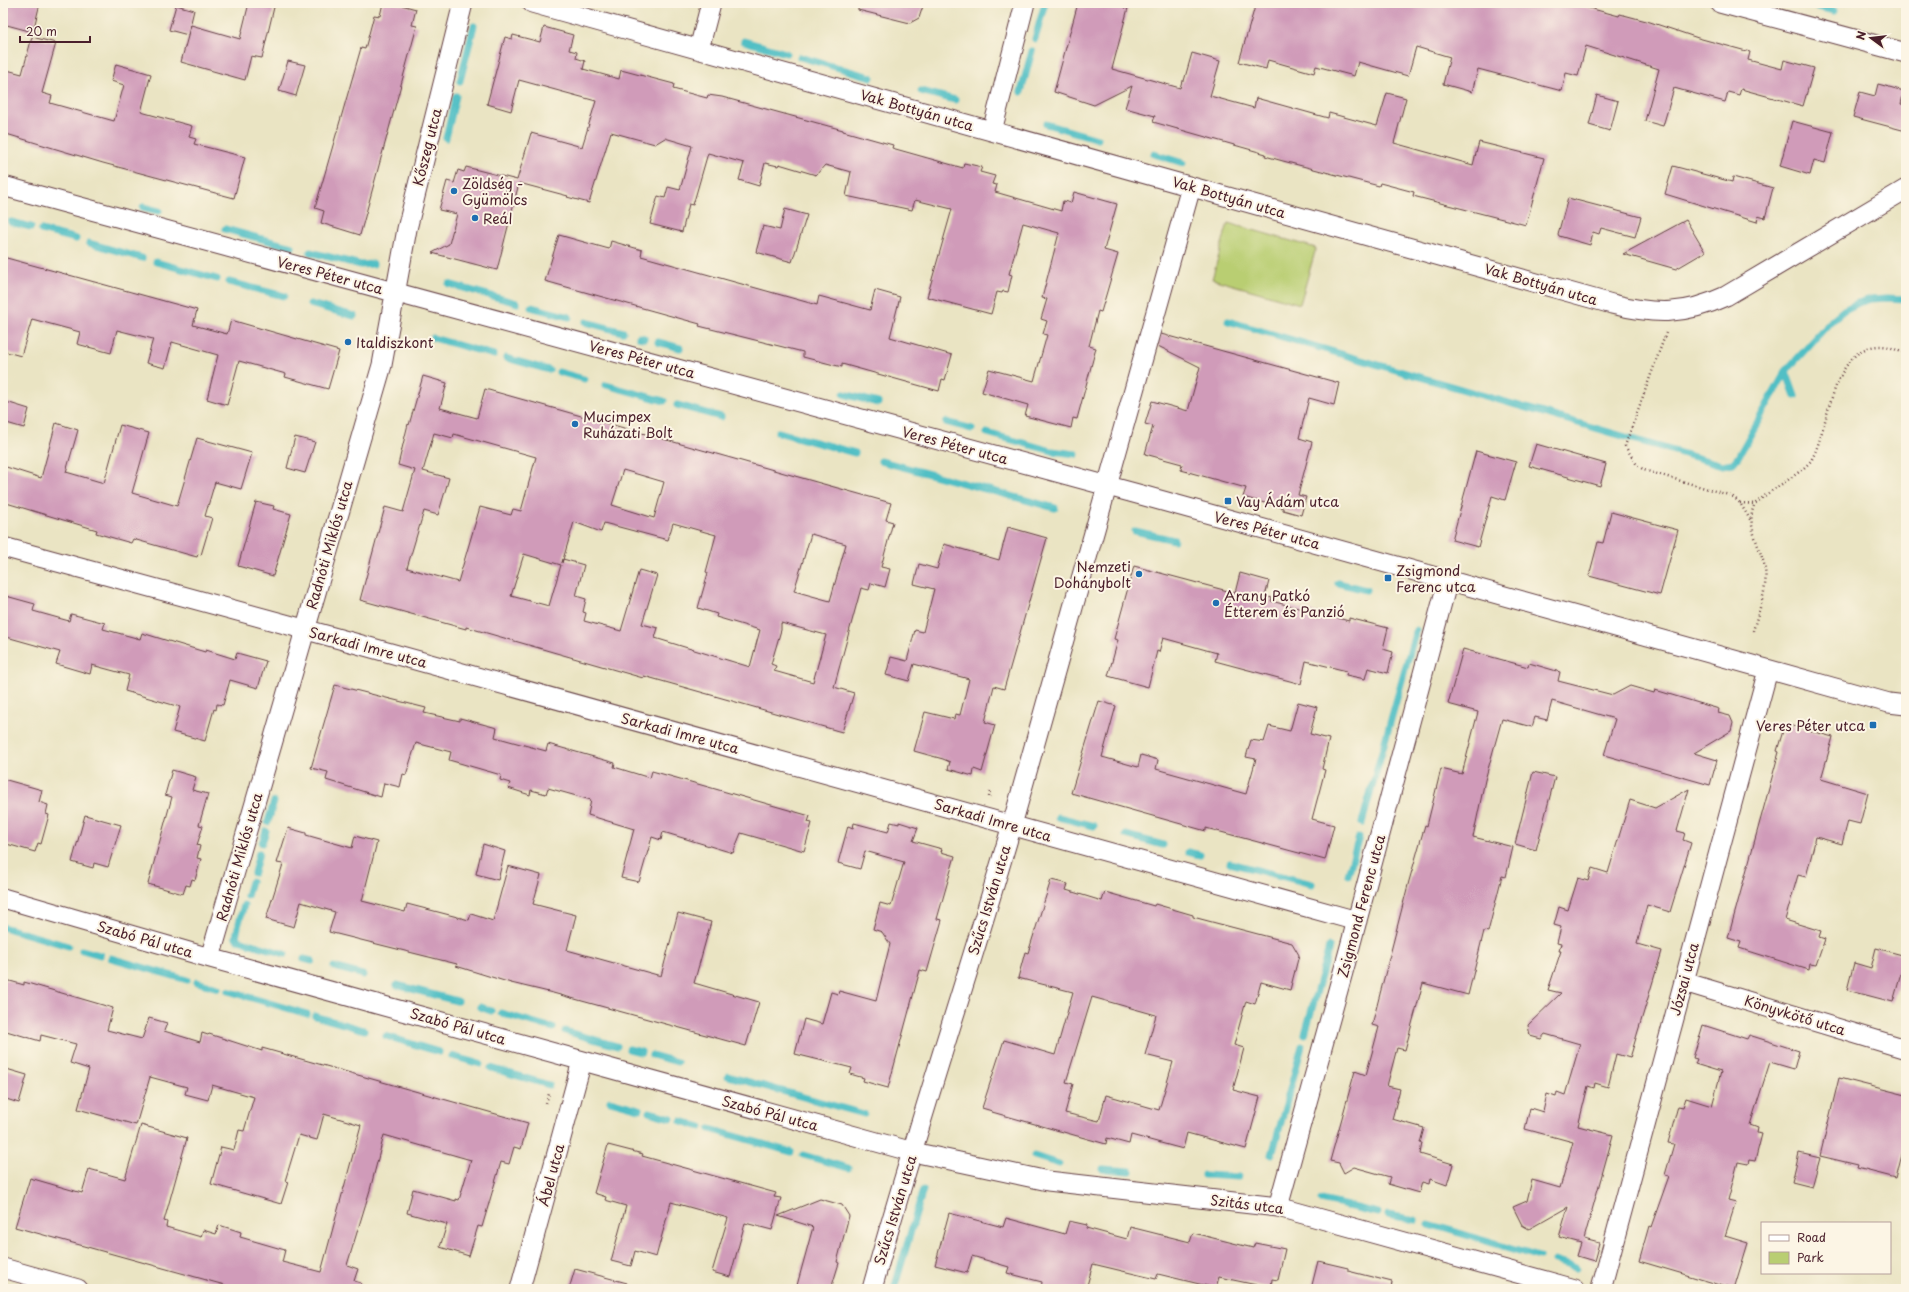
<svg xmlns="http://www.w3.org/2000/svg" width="1909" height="1292" font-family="'Playpen Sans',sans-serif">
  <rect width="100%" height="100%" fill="#fcf5e5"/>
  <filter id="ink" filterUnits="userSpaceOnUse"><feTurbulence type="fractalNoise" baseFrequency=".025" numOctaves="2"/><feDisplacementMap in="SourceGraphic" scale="8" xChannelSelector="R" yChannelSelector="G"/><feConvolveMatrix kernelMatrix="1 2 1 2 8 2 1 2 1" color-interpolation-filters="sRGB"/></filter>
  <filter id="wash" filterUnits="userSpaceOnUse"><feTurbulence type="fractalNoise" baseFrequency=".012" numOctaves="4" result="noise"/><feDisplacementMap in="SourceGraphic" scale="16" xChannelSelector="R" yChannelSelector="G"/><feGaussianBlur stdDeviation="0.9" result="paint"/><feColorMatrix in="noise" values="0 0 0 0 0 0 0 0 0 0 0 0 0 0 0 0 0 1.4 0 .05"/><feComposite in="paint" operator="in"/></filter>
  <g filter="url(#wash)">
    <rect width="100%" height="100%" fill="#eae4c3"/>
    <path fill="#b9ce72" stroke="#82764e" d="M1228,223l88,25 -16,56 -88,-25z"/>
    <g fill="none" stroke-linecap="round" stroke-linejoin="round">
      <path stroke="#51bfc5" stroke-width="7" d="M1803,3l31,8
        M1035,39l10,-36
        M744,41l42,12
        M800,57l71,20
        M460,81l14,-55
        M921,91l34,9
        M1021,92l11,-41
        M1046,124l52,15
        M446,138l10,-42
        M1154,154l29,9
        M143,207l16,4
        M11,222l20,5
        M225,229l67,18
        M41,230l35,9
        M89,243l53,15
        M310,252l51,13 12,-1
        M156,262l61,17
        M229,282l55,14
        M449,284l68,19
        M310,304l44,12
        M531,307l38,10
        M1228,321l494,144 11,-2 5,-6 48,-86 47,-52 11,-9 14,-7 13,-4 15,-1 20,1
        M586,322l37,10
        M639,337l5,1
        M433,338l61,17
        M658,342l22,6
        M506,358l43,12
        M1786,371l9,25
        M559,372l25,7
        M606,385l58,16
        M844,394l34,9
        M677,405l44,12
        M946,422l26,7
        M778,432l77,21
        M987,433l65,18 24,3
        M881,461l174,47
        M1135,531l39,9
        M1338,583l28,7
        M1058,817l36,9
        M268,822l6,-20
        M1362,823l54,-193
        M1126,835l37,10
        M262,843l4,-12
        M1188,852l12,3
        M1230,863l82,21
        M254,873l5,-20
        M1348,875l11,-38
        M247,896l4,-14
        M239,923l5,-18
        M3,927l65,19
        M238,927l-2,10 2,3 47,14
        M82,950l18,5
        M111,958l76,22
        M304,959l8,2
        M334,967l29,8
        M197,982l21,6
        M397,985l60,16
        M228,991l79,23
        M480,1007l11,4
        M501,1013l52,15
        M315,1016l49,14
        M565,1031l52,15
        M1305,1034l24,-87
        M386,1036l53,16
        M629,1049l12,3
        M652,1055l25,7
        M452,1056l28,8
        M491,1068l58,17
        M728,1076l136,38
        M610,1101l29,8
        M649,1112l22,6
        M681,1121l20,6
        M710,1129l81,23
        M803,1155l45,13
        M1272,1155l30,-109
        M1034,1156l25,8
        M1103,1169l27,2
        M1204,1175l34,2
        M1321,1200l57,13
        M1388,1215l27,5
        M1429,1224l110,33
        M1554,1261l22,7
        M894,1289l29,-99"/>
    </g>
    <g id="blocks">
      <path fill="#d09bb9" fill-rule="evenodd" d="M3,3h37l-7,29 -30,-8z
        M249,3h26l-13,55 -11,-2 -6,24 -64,-18 10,-37 49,14z
        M383,3h11l22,6 -4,16 5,1 -57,209 -39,-12 3,-12 -9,-3 46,-160 4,1 9,-34 6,1z
        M858,3h66l-5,15 -9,5 -52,-13z
        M1078,3h48l-2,5h4l-16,61 68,19 2,-7h2l8,-28 28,8 -10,35 44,12 2,-10 72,20 1,-5 48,13 10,-33 19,5 -12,45 79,22 6,-23 65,16 -18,67 -113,-29 1,-4 -34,-9 -1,3 -96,-25 -18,-5 1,-2 -113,-32 2,-6 -30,-8 7,-22 -38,19 -40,-13z
        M1256,3h314l49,13 1,-2 30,8 48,16 52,14 -2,8 34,9 2,-9 30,8 -11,38 -62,-17 -2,6 -11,-3 -3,10 -51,-14 -11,38 -18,-5 14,-52 -73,-23 -8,30 -12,-3 -4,18 -84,-22 -6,23 -29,-8 7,-27 -34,-10 -8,29 -50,-14 -4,14 -38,-10 -2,7 -46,-13 -2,9 -27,-7z
        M176,5l18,5 -6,25 -19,-5z
        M544,27l29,8 -4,15 8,2 -1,6 9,3 -2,8 36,10 2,-9 53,14 -1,5 34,9 1,-3 14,2 121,33v1l50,14 -1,3 71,20 1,-5 18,4 -2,5 15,4 -3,8 5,1 -2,7 66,19 2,-10 8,2 3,-11 43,12 -13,46 14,4 -17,58 -3,-1 -9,35 7,2 -19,71 -4,-1 -2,10 -46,-12 3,-11 -46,-13 7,-23 45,12 13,-46 -4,-1 4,-13 -6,-2 6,-20 -5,-1 17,-65 -36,-10 -14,51 3,1 -4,17 -5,-1 -1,2 -5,-1 -6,22 -64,-17 25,-88 -37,-9 -3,10 -66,-14 5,-24 -26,-7 -9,10 -37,-11 -1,2 -13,-3 -6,23 -20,-6 5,-17 -36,-10 -15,52 -4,-1 -7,28 -32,-8 8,-28 7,2 3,-11 12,3 12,-44 -27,-8 -10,6 -44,-12 -22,71 -22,-6 1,-1 -49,-13 -22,87 -65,-17 17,-9 8,-30 -18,-4 8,-29 7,2 4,-13 6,2 2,-5 51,13 14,-47 51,14 14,-46 -77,-21 -8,31 -24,-7 18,-67 7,2 1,-4 27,7z
        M32,37l24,6 -14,50 10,3 -2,7 64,18 10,-36 -13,-4 5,-17 35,10 -10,38 51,14 -3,11 7,2 -2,5 51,13 -11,41 -131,-35 -100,-30v-64l19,5z
        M288,61l17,4 -9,31 -17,-5z
        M1878,84l26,7 -3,13 5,1v26l-53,-14 7,-25 15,4z
        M1597,95l21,6 -8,30 -21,-6z
        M1792,121l41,11 -8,31 -11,-3 -4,15 -30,-9z
        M1673,166l59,16 1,-5 40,11 -8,30 -7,-2 -1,6 -92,-28z
        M1568,198l73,19 -6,20 -34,-9 -2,6 -6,-2 -3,13 -31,-9 -1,-2z
        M785,209l22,6 -15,47 -36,-10 7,-26 17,4z
        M1686,220l19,32 -29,17 -53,-15z
        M559,235l50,14 2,-8 31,9 -1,6 176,49 2,-9 51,14 5,-20 25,7 -10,40 62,18 -7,25 -3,-1 -3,12 -97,-27v3l-39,-10v-5l-104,-26 1,-2 -155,-43z
        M3,257l194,53 -4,15 34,9 4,-14 108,31 -11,38 -43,-12 1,-3 -47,-13 -12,44 -20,-6 11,-44 -46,-13 -7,26 -19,-5 7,-24 -36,-9 -6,23 -34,-9 3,-12 -48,-13 -11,37 -18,-5z
        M1161,334l178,49 -5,22 -25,-7 -10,40 13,4 -14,53 8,2 -5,18 -18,-5v-2l-40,-11 3,-9 -65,-18 1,-6 -37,-10 8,-28 -8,-2 7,-23 36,10 12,-44 -42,-21z
        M423,376l24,7 -7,25 37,10 8,-29 406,114 -5,17 7,2 -12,45 9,2 -5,18 -14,-4 -2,7 -8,-2 -27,99 20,6 -12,39 -198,-56 -1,2 -177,-51v2l-106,-29 25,-93 18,5 12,-42 -17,-5 10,-41 1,1zM434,433l19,5 1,-4 82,23 -15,54 -8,-2 -2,6 -31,-8 -22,75 -51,-14 17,-57 14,4 11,-37 -26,-7zM623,470l41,12 -10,36 -42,-13zM574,522l27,10 3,-9 64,17 5,-17 43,12 -10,37 2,1 -10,35 19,6 -1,3 44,13 -10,37 -95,-29 3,-10 -16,-4 15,-49 -18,-5 -18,61 -37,-10 2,-8 -3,-1 3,-13 -10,-3 8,-31 -21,-6 -1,4zM811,534l35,10 -16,57 -36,-10zM524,554l37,11 -12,41 -38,-10zM781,623l45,12 -13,47 -39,-11 2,-5 -5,-2 10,-34z
        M3,401l26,8 -5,19 -21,-6z
        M56,423l22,7 -12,42 38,11 16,-58 29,8 -17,60 45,13 20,-68 55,15 -11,36 -26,-7 -10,34 7,2 -11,37 -3,-1 -1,3 -64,-18 -2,4 -35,-10 1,-3 -94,-28v-36l38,12z
        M295,437l20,5 -10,31 -18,-5z
        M1536,444l70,20 -6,22 -71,-20z
        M1476,451l40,11 -11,38 -13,-4 -14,51 -26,-7z
        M256,502l18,4 -1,3 18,5 -18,62 -35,-10z
        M1611,512l67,18 -18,65 -71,-19 9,-34 5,1z
        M1008,527l39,11 -43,151 -10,-3 -9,36 10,3 -13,47 -8,-3 -1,7 -25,-7 2,-7 -7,-3 -29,-8 11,-39 29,7 1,-5 5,1 9,-36 -55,-15 -5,17 -23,-6 5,-18 16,4 8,-31 8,2 11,-43 -20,-5 5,-20 18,5 7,-25 55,16z
        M1134,566l101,27 5,-20 29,8 -4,15 7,2 -1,3 78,20v-3l39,10 -5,21 10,3 -5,21 -20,-5 -3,11 -19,-4 1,-4 -41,-10 -5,23 -86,-23 2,-8 -54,-15 -4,14 -2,-1 -9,36 -40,-11 10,-36 -4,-1z
        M6,596l29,8 -2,7 36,10 2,-7 34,9 -2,6 37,10 2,-6 63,19 1,-2 29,9 2,-6 29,8 -8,27 -28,-8 -7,25 -6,-1 -1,6 -2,-1 -9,32 -32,-9 7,-25 -55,-16 4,-16 -37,-10 -2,9 -34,-10 4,-12 -57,-16v-30z
        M1463,649l65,18 1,-4 31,9 -2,9 55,14 17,-9 24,7 1,-3 64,19 -1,4 12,3 3,7 -2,8 -37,22 23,7 -7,25 -106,-30 11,-36 -63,-18 -5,19 -12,-3 -3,10 -30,-8 -17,61 -12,57 40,10 -7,30 -4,-1 -14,56 -4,-1 -16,64 -45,-12 -18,67 -8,-2 -10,38 13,3 -8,30 32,9 -4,15h2l-2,11 33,10 -6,21 -17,-6 -1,5 -7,-2 -3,11 -31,-9 2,-7 -36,-10 -10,6 -5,-10 -9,-2 25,-90 11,4 13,-48 -7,-2 37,-144 16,-56 2,1 14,-57 21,5 16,-62 -30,-8z
        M335,685l91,23 -2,5 36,8v-3l37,10 -2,9 51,14 2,-7 67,19 -1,4 36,11 2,-7 158,45 -2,6 4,1 -8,28 -63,-18 -8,20 -70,-21 -2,8 -9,-3 -13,45 -18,-4 13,-49 -46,-14 3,-15 -43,-12 -2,6 -15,-4 -1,5 -22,-7 2,-5 -10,-3 1,-5 -52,-15 2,-8 -35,-9 -10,32 -3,-1 -3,13 -16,-4 -3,14 -55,-17 2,-8 -17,-4z
        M1099,701l17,5 -14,51 36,10 3,-12 17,5 -2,9 90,25 10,-35 -10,-2 5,-17 13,2 5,-16 21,5 8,-29 19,5 -7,27 19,5 -7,30 3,1 -13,49 22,6 -9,35 -119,-32v3l-135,-38z
        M1785,724l48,13 -12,42 47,14 -8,31 -12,-3 -6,23 -26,-7 -10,40 -8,-2 -13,45 36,11 -2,6 6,2 -9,26 -6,-1 -1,6 -70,-22 2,-6 -13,-4 51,-186 -2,-1z
        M172,770l24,7 -4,13 16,4 -9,31 4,1 -6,19 3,1 -3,12 4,1 -6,21 -3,-1 -2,7 -4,-1 -3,9 -35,-10 24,-87 -7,-2z
        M1533,772l22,5 -19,73 -21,-6z
        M3,779l39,11 -3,12 9,3 -2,9 3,1 -8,29 -3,-1 -3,9 -32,-9z
        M1689,789l-12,42 8,2 -2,7 8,3 -21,69 -23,-7 -10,39 25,7 -32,107 -14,-4 -8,33 -13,-4 -1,5 -6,-2 -10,40 35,9 -29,104 15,4 -5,18 -17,-5 4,-13 -22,-6 9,-30 -39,22 -7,-4 -9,-18 14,-6 5,-21 28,8 13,-46 -48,-13 5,-21 13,4 4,-18 9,3 1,-5 8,3 15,-51 -35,-10 -4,5 -11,-3 -2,-11 33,-32 -13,-3 13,-39h-2l2,-7 -4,-1 4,-16 -7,-2 5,-18 9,3 10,-32 10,3 4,-13 16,5 22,-73 25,8z
        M85,815l36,10 -13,42 -14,-4 -1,5 -21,-6z
        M891,822l8,2v-2l19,6 -5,13 29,8 -1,3 14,4 -18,63 5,1 -15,52 -7,-2 -32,118 -25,-7 1,-3 -14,-4 2,-6 -57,-14 9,-35 18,5 9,-32 7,2 1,-3 37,10 14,-57 -8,-12 -9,-3 7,-26 11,3 13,-44 -39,-11 -5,18 -22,-6 10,-37 5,2 1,-5 34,9z
        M288,828l18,5v2l46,13 3,-12 22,6 -15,59 43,11 2,-8 62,16 2,-6 22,7 15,-55 33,9 -8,29 43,11 -9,35 94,26 17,-63 33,9 -17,61 65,19 -13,44 -193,-53 -42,-10 -55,-17 1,-2 -128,-32 6,-20 -34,-10 -7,25 -28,-8 17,-55 -6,-1z
        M483,844l22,7 -7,29 -22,-6z
        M1051,880l17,4 -2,6 36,11 3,-9 49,14 1,-2 38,11v2l99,26 7,12 -9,35 -29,-8 -6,22 -9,-3 -12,44 10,3 -11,42 27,7 -14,52 -59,-16 -4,16 -52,-14 -2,9 -22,-6 -1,6 -114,-32v-1l-10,-3 22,-68 51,15 18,-63 -55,-14 7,-26 3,1zM1092,997l64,18 -11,40 28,7 -14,48 -53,-15 -7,26 -34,-8 8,-29 -7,-2z
        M1876,948l30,8 -13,46 -46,-12 7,-27 17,5z
        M3,979l21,6v-3l89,26 -6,22 35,9 7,-21 18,5 -3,8 36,11 2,-9 6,2 1,-1 53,17v-3l266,75 -7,26 -7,-2 -5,17 -8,-2 -19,65 -4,-1 -9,30 -29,-9 7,-23 -40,-11 6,-24 43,12v-2l3,1 12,-40 -87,-25 -14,55 -23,75 11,4 -4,12 7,2 -1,6h-121l-224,-62 15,-49 52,15 7,-24 36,10 16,-54 46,13 -23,83 3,1 -1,5 35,10 2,-7 13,4 3,-9 22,7 -1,5 45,13 -3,12 39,10 40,-147 -37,-11 -7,26 -18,-5 -14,46 3,1 -7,22 -70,-20 10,-37 13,3 5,-20 5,1 10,-34 -42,-12 -4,15 -23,-6 2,-7 -37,-10 -14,48 -58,-16 11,-40 -19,-6 6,-19 -35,-9 -1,6 -37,-11z
        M1703,1025l44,14 2,-4 50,16 -5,18 -24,-7 -20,63 8,3 -1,5 5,1 -7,27 -6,-1 -1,4 -10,-2 -10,38 8,2 -11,34 23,7 -14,46 -95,-28 10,-35 2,1 18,-51 -4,-1 9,-31 -6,-1 10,-37 5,1 3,-9 26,8 9,-34 -26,-8 2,-5 -4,-1z
        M3,1068l24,7 -8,28 -16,-5z
        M1839,1078l67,17v44l-10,39 -39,-10 1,-3 -38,-9z
        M608,1145l35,9 -1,2 134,37 -2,4 7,1 -9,32 -27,-7 -15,54 -18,-5 16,-54 -57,-16 -15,55 -21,-6 -4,15 -20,-5 15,-55 -21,-6 1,-3 -12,-4z
        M1799,1153l21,5 -8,29 -20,-5z
        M820,1199l22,6 7,11 -12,46 2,1 -8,26h-35l17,-62 -35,-11z
        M949,1213l54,14 3,-9 59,16 4,-13 18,4 -1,3 41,11 3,-12 60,15 3,-9 60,15 2,-5 30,6 -7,31 -6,-1 -1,9 -52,-11 -3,11 -58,-14 -2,5 -63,-15 -7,25h-45l1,-7 -35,-9 2,-6 -37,-11 -5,17 -32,-8z
        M1318,1261l30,7v3l44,11 -1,7h-80z
        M575,1269l52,14v6h-58z"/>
    </g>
  </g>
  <g filter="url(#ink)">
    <use href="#blocks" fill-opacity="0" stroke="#623d42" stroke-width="1"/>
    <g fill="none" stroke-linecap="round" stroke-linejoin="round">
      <defs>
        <path id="street" d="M532,3l1080,301c44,11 73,11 114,-8l180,-107
          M1720,3l186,50
          M699,49l12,-46
          M992,131l33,-128
          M3,186l1142,310 744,207 17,2
          M3,547l326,89 1028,285
          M3,898l207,60 703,194 135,29 230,26 297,82
          M210,958l172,-593 25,-136 56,-226
          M1684,982l222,67
          M1278,1207l70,-253 100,-374
          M3,1268l75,21
          M520,1289l62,-228
          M872,1289c43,-156 95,-309 140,-464 61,-212 119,-425 179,-638
          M1601,1289l167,-619"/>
      </defs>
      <use href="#street" stroke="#623d42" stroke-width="21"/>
      <path stroke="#623d42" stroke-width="2.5" stroke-dasharray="1 3" stroke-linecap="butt" d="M1666,333l-41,113 12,19 7,5 88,26 8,7 11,18
        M1740,503l15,1
        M1753,631c5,-19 15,-42 12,-62 -3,-20 -21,-45 -10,-65 2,-2 5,-4 7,-6 13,-11 42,-26 50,-39 18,-33 20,-123 77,-112 6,2 12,5 17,7
        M989,797l1,-6
        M546,1103l3,-9"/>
      <use href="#street" stroke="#fff" stroke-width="19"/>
    </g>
  </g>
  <g fill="#1f6fb2" stroke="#fcf5e5" stroke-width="1.5">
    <circle cx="454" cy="191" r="4"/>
    <circle cx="475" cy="218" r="4"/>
    <circle cx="348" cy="342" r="4"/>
    <circle cx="575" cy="424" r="4"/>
    <rect x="1224" y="497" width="8" height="8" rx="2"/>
    <circle cx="1139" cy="574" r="4"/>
    <rect x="1384" y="574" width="8" height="8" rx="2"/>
    <circle cx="1216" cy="603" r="4"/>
    <rect x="1869" y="721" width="8" height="8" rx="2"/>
  </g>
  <g text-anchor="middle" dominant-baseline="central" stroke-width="4" stroke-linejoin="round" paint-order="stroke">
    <g font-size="14" fill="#4a1f2b" stroke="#fcf5e5">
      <text transform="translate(917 110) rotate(16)">Vak Bottyán utca</text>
      <text transform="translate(427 147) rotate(-76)">Kőszeg utca</text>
      <text transform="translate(1229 197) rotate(16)">Vak Bottyán utca</text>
      <text transform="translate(330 275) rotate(15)">Veres Péter utca</text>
      <text transform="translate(1541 284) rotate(16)">Vak Bottyán utca</text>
      <text transform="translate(642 359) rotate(15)">Veres Péter utca</text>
      <text transform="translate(955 445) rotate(15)">Veres Péter utca</text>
      <text transform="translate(1267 530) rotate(15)">Veres Péter utca</text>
      <text transform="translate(329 545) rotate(-74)">Radnóti Miklós utca</text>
      <text transform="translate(368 647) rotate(15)">Sarkadi Imre utca</text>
      <text transform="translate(680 733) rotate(15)">Sarkadi Imre utca</text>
      <text transform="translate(993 820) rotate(16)">Sarkadi Imre utca</text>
      <text transform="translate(239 857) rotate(-74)">Radnóti Miklós utca</text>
      <text transform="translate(989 900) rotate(-73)">Szűcs István utca</text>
      <text transform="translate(1361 906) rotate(-75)">Zsigmond Ferenc utca</text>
      <text transform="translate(145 939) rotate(16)">Szabó Pál utca</text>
      <text transform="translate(1684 979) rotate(-75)">Józsai utca</text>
      <text transform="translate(1795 1015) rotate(17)">Könyvkötő utca</text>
      <text transform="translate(458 1026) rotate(16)">Szabó Pál utca</text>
      <text transform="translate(770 1113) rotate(15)">Szabó Pál utca</text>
      <text transform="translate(551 1175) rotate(-75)">Ábel utca</text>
      <text transform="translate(1247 1204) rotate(7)">Szitás utca</text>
      <text transform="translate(895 1210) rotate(-73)">Szűcs István utca</text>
    </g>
    <g font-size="14" fill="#4a1f2b" stroke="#fcf5e5" text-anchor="start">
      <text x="462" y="183">Zöldség -<tspan x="462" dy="16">Gyümölcs</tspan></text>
      <text x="483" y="218">Reál</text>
      <text x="356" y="342">Italdiszkont</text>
      <text x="583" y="416">Mucimpex<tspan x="583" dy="16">Ruházati Bolt</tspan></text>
      <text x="1236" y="501">Vay Ádám utca</text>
      <text x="1131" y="566" text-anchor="end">Nemzeti<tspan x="1131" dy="16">Dohánybolt</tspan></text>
      <text x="1396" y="570">Zsigmond<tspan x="1396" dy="16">Ferenc utca</tspan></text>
      <text x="1224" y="595">Arany Patkó<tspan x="1224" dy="16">Étterem és Panzió</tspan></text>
      <text x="1865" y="725" text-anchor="end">Veres Péter utca</text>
    </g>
  </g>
  <rect width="1909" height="1292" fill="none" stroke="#fcf5e5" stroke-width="16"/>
  <rect x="1761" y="1222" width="130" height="52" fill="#fcf5e5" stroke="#b59f9b"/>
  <rect x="1769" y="1235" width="20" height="6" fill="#ffffff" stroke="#b59f9b"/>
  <text x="1797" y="1242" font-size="12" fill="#4a1f2b">Road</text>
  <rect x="1769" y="1252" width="20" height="12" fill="#b9ce72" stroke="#b59f9b"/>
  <text x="1797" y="1262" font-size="12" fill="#4a1f2b">Park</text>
  <g transform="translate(1871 38) rotate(285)" stroke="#fcf5e5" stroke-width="3" paint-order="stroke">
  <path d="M0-3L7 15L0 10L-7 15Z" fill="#4a1f2b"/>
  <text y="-6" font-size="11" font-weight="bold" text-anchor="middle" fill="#4a1f2b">N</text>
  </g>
  <path d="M20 36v6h70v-6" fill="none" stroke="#4a1f2b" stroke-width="2"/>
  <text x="26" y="36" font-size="12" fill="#4a1f2b" stroke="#fcf5e5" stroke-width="3" paint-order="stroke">20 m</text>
</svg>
